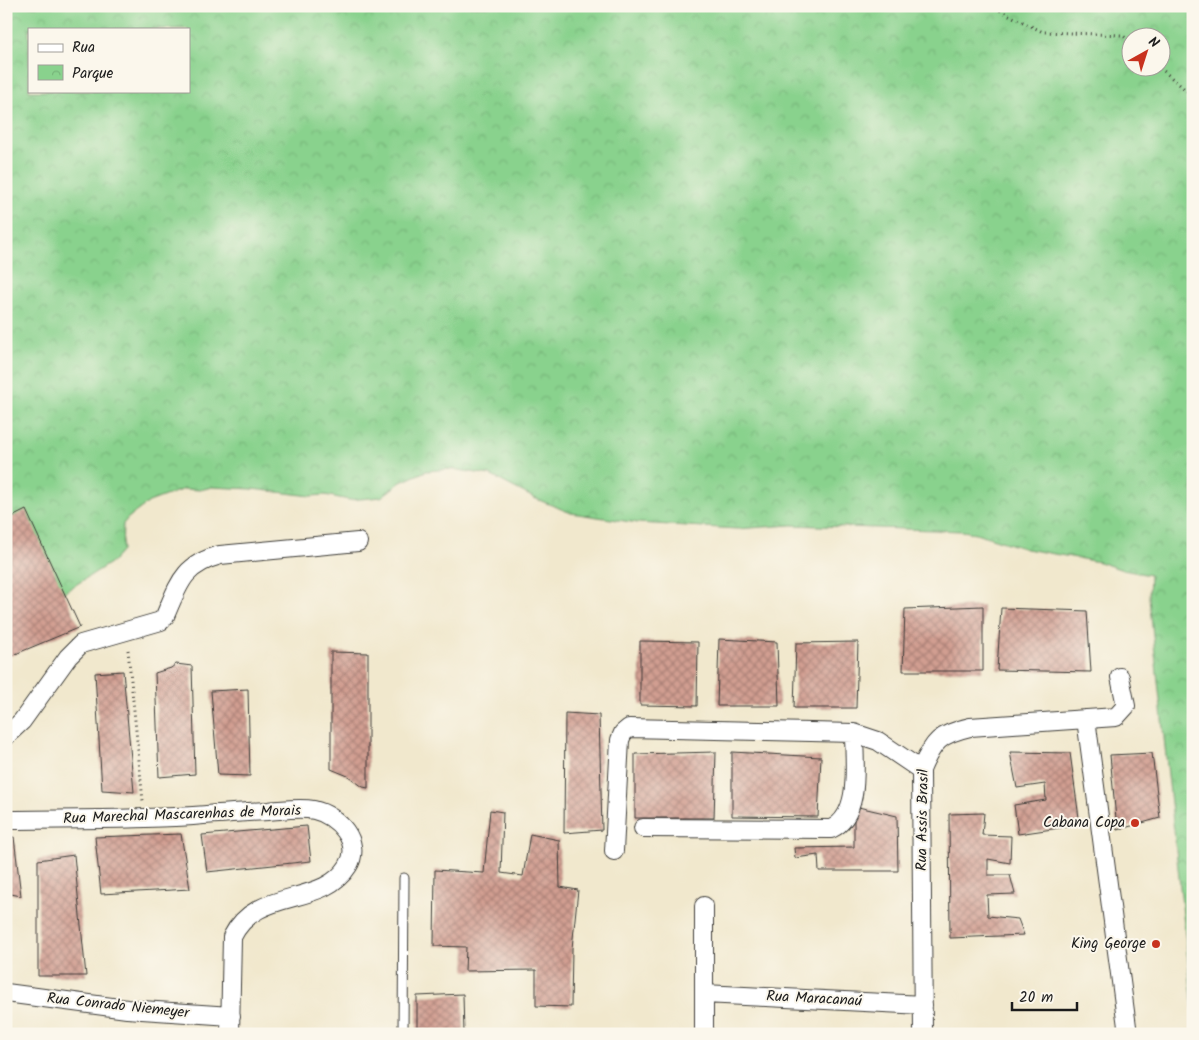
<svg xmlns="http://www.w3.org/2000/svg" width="1199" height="1040" font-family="Kalam,sans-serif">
  <defs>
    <pattern id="park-crowns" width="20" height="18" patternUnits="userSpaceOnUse" patternTransform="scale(1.25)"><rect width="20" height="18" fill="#89d28d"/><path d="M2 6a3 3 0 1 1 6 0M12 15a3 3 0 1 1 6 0" fill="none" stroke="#76b479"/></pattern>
    <pattern id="building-cross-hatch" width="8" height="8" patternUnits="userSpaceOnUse" patternTransform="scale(1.25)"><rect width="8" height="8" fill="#d19e91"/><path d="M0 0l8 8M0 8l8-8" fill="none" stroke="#a98076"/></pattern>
  </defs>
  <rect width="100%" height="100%" fill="#fbf7ec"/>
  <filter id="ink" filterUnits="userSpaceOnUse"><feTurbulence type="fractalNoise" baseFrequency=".02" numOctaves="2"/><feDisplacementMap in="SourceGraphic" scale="10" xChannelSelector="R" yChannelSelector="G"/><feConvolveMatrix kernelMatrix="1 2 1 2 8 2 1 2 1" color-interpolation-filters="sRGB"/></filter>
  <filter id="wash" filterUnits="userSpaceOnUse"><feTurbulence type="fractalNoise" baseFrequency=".0096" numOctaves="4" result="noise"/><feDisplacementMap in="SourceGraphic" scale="20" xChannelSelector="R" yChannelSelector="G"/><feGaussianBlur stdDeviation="1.12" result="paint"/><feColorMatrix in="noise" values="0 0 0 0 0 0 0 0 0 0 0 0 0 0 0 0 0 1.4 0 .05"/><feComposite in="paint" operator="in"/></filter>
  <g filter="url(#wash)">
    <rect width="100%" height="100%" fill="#f1e8cd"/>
    <path fill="url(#park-crowns)" stroke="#527754" fill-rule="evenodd" d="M6,6h1187v1002l-44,-410 1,-23 -27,-5 -24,-8 -73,-13 -50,-16 -14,-2 -171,-6 -54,4 -99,-6 -67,-10 -37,-15 -44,-23 -38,-6 -26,2 -25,11 -20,15 -32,3 -24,-5 -14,1 -59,-7 -40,-2 -12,3 -16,-1 -35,13 -21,16 -5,6 -1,27 -9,10 -50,32 -57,20zM29,29h160v62h-160zM1132,38h30v30h-30z"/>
    <g id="blocks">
      <path fill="url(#building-cross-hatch)" d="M26,510l54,117 -74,31v-138z
        M983,606v65h-80l2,-62z
        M1001,608l86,3 4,61 -94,-2z
        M719,639l58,3 2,64h-62z
        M640,641l58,1 -1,64 -57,-1z
        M858,642l-2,66h-62l2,-65z
        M331,652l37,1v135l-5,-1 -15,-11 -17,-7z
        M176,664l16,2 3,108 -36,3 -4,-104 16,-5z
        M123,671l11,121 -32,-2 -7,-117z
        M248,689l2,87 -32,-1 -7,-84z
        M565,713l34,2 3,115 -38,3z
        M716,752l-2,66h-79v-64z
        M732,752l89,5 -3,60 -86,-1z
        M1010,752l60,1 10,72 -62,9 -4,-29 32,-5 -1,-16 -28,4z
        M1152,753l8,65 -43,12 -7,-75z
        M854,806l43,10 1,55h-79l-1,-16 -23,3 -1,-10 60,-1z
        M490,810l13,2 -2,61 22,3 7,-42 29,6 1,47 18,3 -6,58 -1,59 -35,-1v-36l-71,1 1,-24 -32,-1 1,-76 49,3z
        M984,813l-2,22 29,1 -1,27 -22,-4v16h22l5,19 -28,1 1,21 30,3 6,16 -74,3 -1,-124z
        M307,826l4,35 -104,11 -5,-37z
        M181,834l9,55 -89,5 -6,-57z
        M14,837l7,59 -15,-3v-55z
        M74,855l12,121h-48v-116z
        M463,994l1,40h-47v-38z"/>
    </g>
  </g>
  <g filter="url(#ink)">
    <use href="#blocks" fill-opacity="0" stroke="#3c3b37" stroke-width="1"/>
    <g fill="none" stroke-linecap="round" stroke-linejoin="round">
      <defs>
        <path id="lane" d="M403,1034l1,-156"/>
        <path id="street" d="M1086,719l42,315
          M6,736l16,-15 46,-64 13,-13 80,-23 4,-5c14,-32 18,-51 55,-61l138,-13
          M6,820c62,-1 124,0 187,-4 25,-2 50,-4 75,-5 15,-1 31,-4 46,-1 23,5 49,32 34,56 -26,42 -91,20 -116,71l-2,97
          M643,828l188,1c31,-14 23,-68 23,-96
          M614,851l6,-111 3,-7 6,-5 225,5 24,8 43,29
          M6,993l121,16 104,7
          M704,994l219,11
          M704,1034v-128
          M923,1034l-2,-264c12,-29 19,-36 49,-43l146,-10 10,-11 -6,-29"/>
      </defs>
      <use href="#lane" stroke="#3c3b37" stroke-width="11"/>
      <use href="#street" stroke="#3c3b37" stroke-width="20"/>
      <path stroke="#3c3b37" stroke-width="3" stroke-dasharray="1 4" stroke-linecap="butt" d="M991,6l52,26 79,3 10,8
        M1160,68l33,28
        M128,650l15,151"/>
      <use href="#lane" stroke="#fff" stroke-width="9"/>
      <use href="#street" stroke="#fff" stroke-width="18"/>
    </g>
  </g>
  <g fill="#c8321e" stroke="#fbf7ec" stroke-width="2">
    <circle cx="1135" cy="823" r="5"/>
    <circle cx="1156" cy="944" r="5"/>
  </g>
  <g text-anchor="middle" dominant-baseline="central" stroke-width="4" stroke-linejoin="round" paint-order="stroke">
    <g font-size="15" fill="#1c1c1c" stroke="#fbf7ec">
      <text transform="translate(182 815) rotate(-2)">Rua Marechal Mascarenhas de Morais</text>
      <text transform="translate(923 820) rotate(-89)">Rua Assis Brasil</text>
      <text transform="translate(814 999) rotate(3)">Rua Maracanaú</text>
      <text transform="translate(118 1006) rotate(6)">Rua Conrado Niemeyer</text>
    </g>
    <g font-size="15" fill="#1c1c1c" stroke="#fbf7ec" text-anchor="end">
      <text x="1125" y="823">Cabana Copa</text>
      <text x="1146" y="944">King George</text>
    </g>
  </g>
  <rect width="1199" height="1040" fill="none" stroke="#fbf7ec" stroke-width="25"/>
  <rect x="28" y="28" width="162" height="65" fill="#fbf7ec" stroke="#a29f99"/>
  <rect x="38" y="44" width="25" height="8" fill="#ffffff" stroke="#a29f99"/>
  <text x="72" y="52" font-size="15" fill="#1c1c1c">Rua</text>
  <rect x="38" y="65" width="25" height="15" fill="url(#park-crowns)" stroke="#a29f99"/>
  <text x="72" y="78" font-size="15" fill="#1c1c1c">Parque</text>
  <g transform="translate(1146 52) rotate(39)"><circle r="24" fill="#fbf7ec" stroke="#a29f99"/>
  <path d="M0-4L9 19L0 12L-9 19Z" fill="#c8321e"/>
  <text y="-8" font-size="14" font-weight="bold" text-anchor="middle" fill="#1c1c1c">N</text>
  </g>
  <path d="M1012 1002v8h65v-8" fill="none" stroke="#1c1c1c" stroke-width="2.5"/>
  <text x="1019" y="1002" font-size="15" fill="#1c1c1c" stroke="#fbf7ec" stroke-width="4" paint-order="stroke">20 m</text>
</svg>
